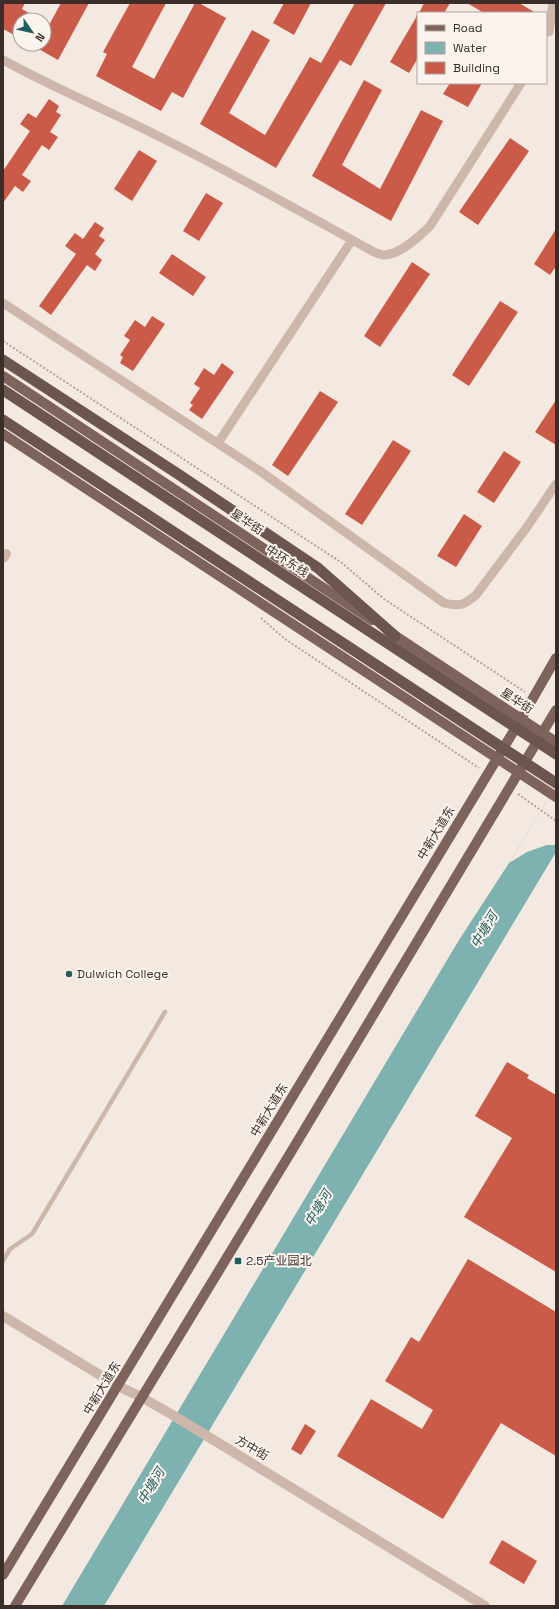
<svg xmlns="http://www.w3.org/2000/svg" width="559" height="1609" font-family="'Space Grotesk','Noto Sans SC',sans-serif">
  <rect width="100%" height="100%" fill="#f4e9e0"/>
  <path fill="#7db2b0" d="M556,785v67l-452,754h-42l397,-666 50,-77z"/>
  <path fill="#f4e9e0" d="M556,785v60h-9l-20,7 -18,11z"/>
  <path fill="#ca5b48" d="M3,3h22l-3,6 18,11h-20v18l-17,-9z
    M61,3h28l-31,57 -28,-16h14v-22l5,3z
    M130,3h36l-34,64 22,12 41,-76h4l27,15 -43,80 -11,-6 -11,19 -65,-35 11,-22 -4,-2z
    M284,3h27l-17,32 -21,-12z
    M355,3h31l-35,63 -11,-6 -64,108 -76,-44 52,-94 18,10 -41,73 36,22 45,-78 11,6z
    M424,3h26l-6,10h-25z
    M467,3h52l17,10h-52z
    M418,14v44l-9,15 -19,-11z
    M364,80l18,10 -40,75 38,24 41,-79 22,11 -52,100 -79,-45z
    M450,83h32l-14,24 -25,-13z
    M49,99l10,7 -3,6 5,3 -11,17 8,5 -9,13 -7,-5 -20,30 9,6 -8,11 -8,-6 -12,17v-32l27,-40 -10,-7 8,-11 8,5z
    M510,138l19,13 -51,74 -19,-13z
    M139,150l18,11 -25,40 -18,-12z
    M206,193l17,10 -24,38 -16,-10z
    M95,222l9,6 -5,8 6,4 -10,14 7,6 -7,11 -8,-6 -36,50 -12,-9 37,-52 -11,-8 10,-13 8,6z
    M556,229v37l-6,9 -16,-11z
    M172,254l34,23 -13,19 -34,-23z
    M412,262l18,12 -50,73 -16,-11z
    M500,301l18,11 -49,74 -17,-11z
    M152,316l13,8 -32,47 -13,-8 3,-6 -3,-2 10,-15 -6,-4 11,-16 10,7z
    M222,363l12,9 -32,47 -13,-9 4,-5 -3,-2 10,-15 -6,-4 10,-16 10,7z
    M320,391l18,11 -50,74 -16,-11z
    M556,400v45l-21,-13z
    M393,440l18,11 -49,74 -17,-11z
    M504,451l17,11 -27,41 -17,-11z
    M464,514l18,12 -26,41 -19,-11z
    M507,1062l22,13 -2,3 29,17v177l-92,-55 48,-79 -37,-22z
    M468,1259l88,53v144l-55,-33 -58,96 -106,-63 34,-57 51,30 11,-19 -48,-29 26,-44 8,5z
    M305,1424l11,7 -15,24 -10,-6z
    M502,1540l35,21 -13,23 -35,-21z"/>
  <g fill="none" stroke-linecap="round" stroke-linejoin="round">
    <path stroke="#b9a195" stroke-width="2" stroke-dasharray="2 2" stroke-linecap="butt" d="M3,341l339,222 42,36 141,93
      M261,618l24,21 194,129
      M518,794l38,27"/>
    <path stroke="#cdb7ab" stroke-width="4.5" d="M3,1261l7,-12 22,-15 133,-222"/>
    <path stroke="#cdb7ab" stroke-width="9" d="M549,32l4,-29
      M3,60c51,28 104,50 155,76 73,36 145,77 216,116 3,1 7,3 10,3 15,0 36,-19 46,-29l91,-143
      M3,303l257,168 184,132c16,4 20,2 32,-8l51,-68 29,-43
      M218,443l134,-203"/>
    <path stroke="#cdb7ab" stroke-width="10" d="M3,558l3,-4
      M3,1316l115,70 23,11 30,17 314,192"/>
    <path stroke="#7d635b" stroke-width="10" d="M3,376l369,244
      M3,434l553,363
      M388,631l168,111
      M3,1575l518,-856 35,-61
      M15,1606l276,-454 265,-442"/>
    <path stroke="#6c554e" stroke-width="11" d="M3,360l175,114 140,94 77,68"/>
    <path stroke="#6c554e" stroke-width="11" d="M3,390l553,364
      M3,420l553,363"/>
  </g>
  <g fill="#1e5e5c" stroke="#fbf3ed" stroke-width="1.5">
    <circle cx="69" cy="974" r="4"/>
    <rect x="234" y="1257" width="8" height="8" rx="2"/>
  </g>
  <g text-anchor="middle" dominant-baseline="central" stroke-width="4" stroke-linejoin="round" paint-order="stroke">
    <g font-size="12" fill="#3b2e2a" stroke="#fbf3ed">
      <text transform="translate(247 522) rotate(33)">星华街</text>
      <text transform="translate(287 561) rotate(33)">中环东线</text>
      <text transform="translate(517 701) rotate(33)">星华街</text>
      <text transform="translate(436 833) rotate(-59)">中新大道东</text>
      <text transform="translate(269 1110) rotate(-59)">中新大道东</text>
      <text transform="translate(102 1388) rotate(-59)">中新大道东</text>
      <text transform="translate(252 1448) rotate(31)">方中街</text>
    </g>
    <g font-size="12" fill="#3b2e2a" stroke="#fbf3ed" text-anchor="start">
      <text x="77" y="974">Dulwich College</text>
      <text x="246" y="1261">2.5产业园北</text>
    </g>
    <g font-size="13" font-style="italic" fill="#1e5e5c" stroke="#fbf3ed">
      <text transform="translate(484 930) rotate(-59)">中塘河</text>
      <text transform="translate(318 1208) rotate(-59)">中塘河</text>
      <text transform="translate(151 1486) rotate(-59)">中塘河</text>
    </g>
  </g>
  <rect width="559" height="1609" fill="none" stroke="#3b2e2a" stroke-width="8"/>
  <rect x="417" y="12" width="130" height="72" fill="#fbf3ed" stroke="#aea49f"/>
  <rect x="425" y="25" width="20" height="6" fill="#7d635b" stroke="#aea49f"/>
  <text x="453" y="32" font-size="12" fill="#3b2e2a">Road</text>
  <rect x="425" y="42" width="20" height="12" fill="#7db2b0" stroke="#aea49f"/>
  <text x="453" y="52" font-size="12" fill="#3b2e2a">Water</text>
  <rect x="425" y="62" width="20" height="12" fill="#ca5b48" stroke="#aea49f"/>
  <text x="453" y="72" font-size="12" fill="#3b2e2a">Building</text>
  <g transform="translate(32 32) rotate(124)"><circle r="19" fill="#fbf3ed" stroke="#aea49f"/>
  <path d="M0-3L7 15L0 10L-7 15Z" fill="#1e5e5c"/>
  <text y="-6" font-size="11" font-weight="bold" text-anchor="middle" fill="#3b2e2a">N</text>
  </g>
</svg>
